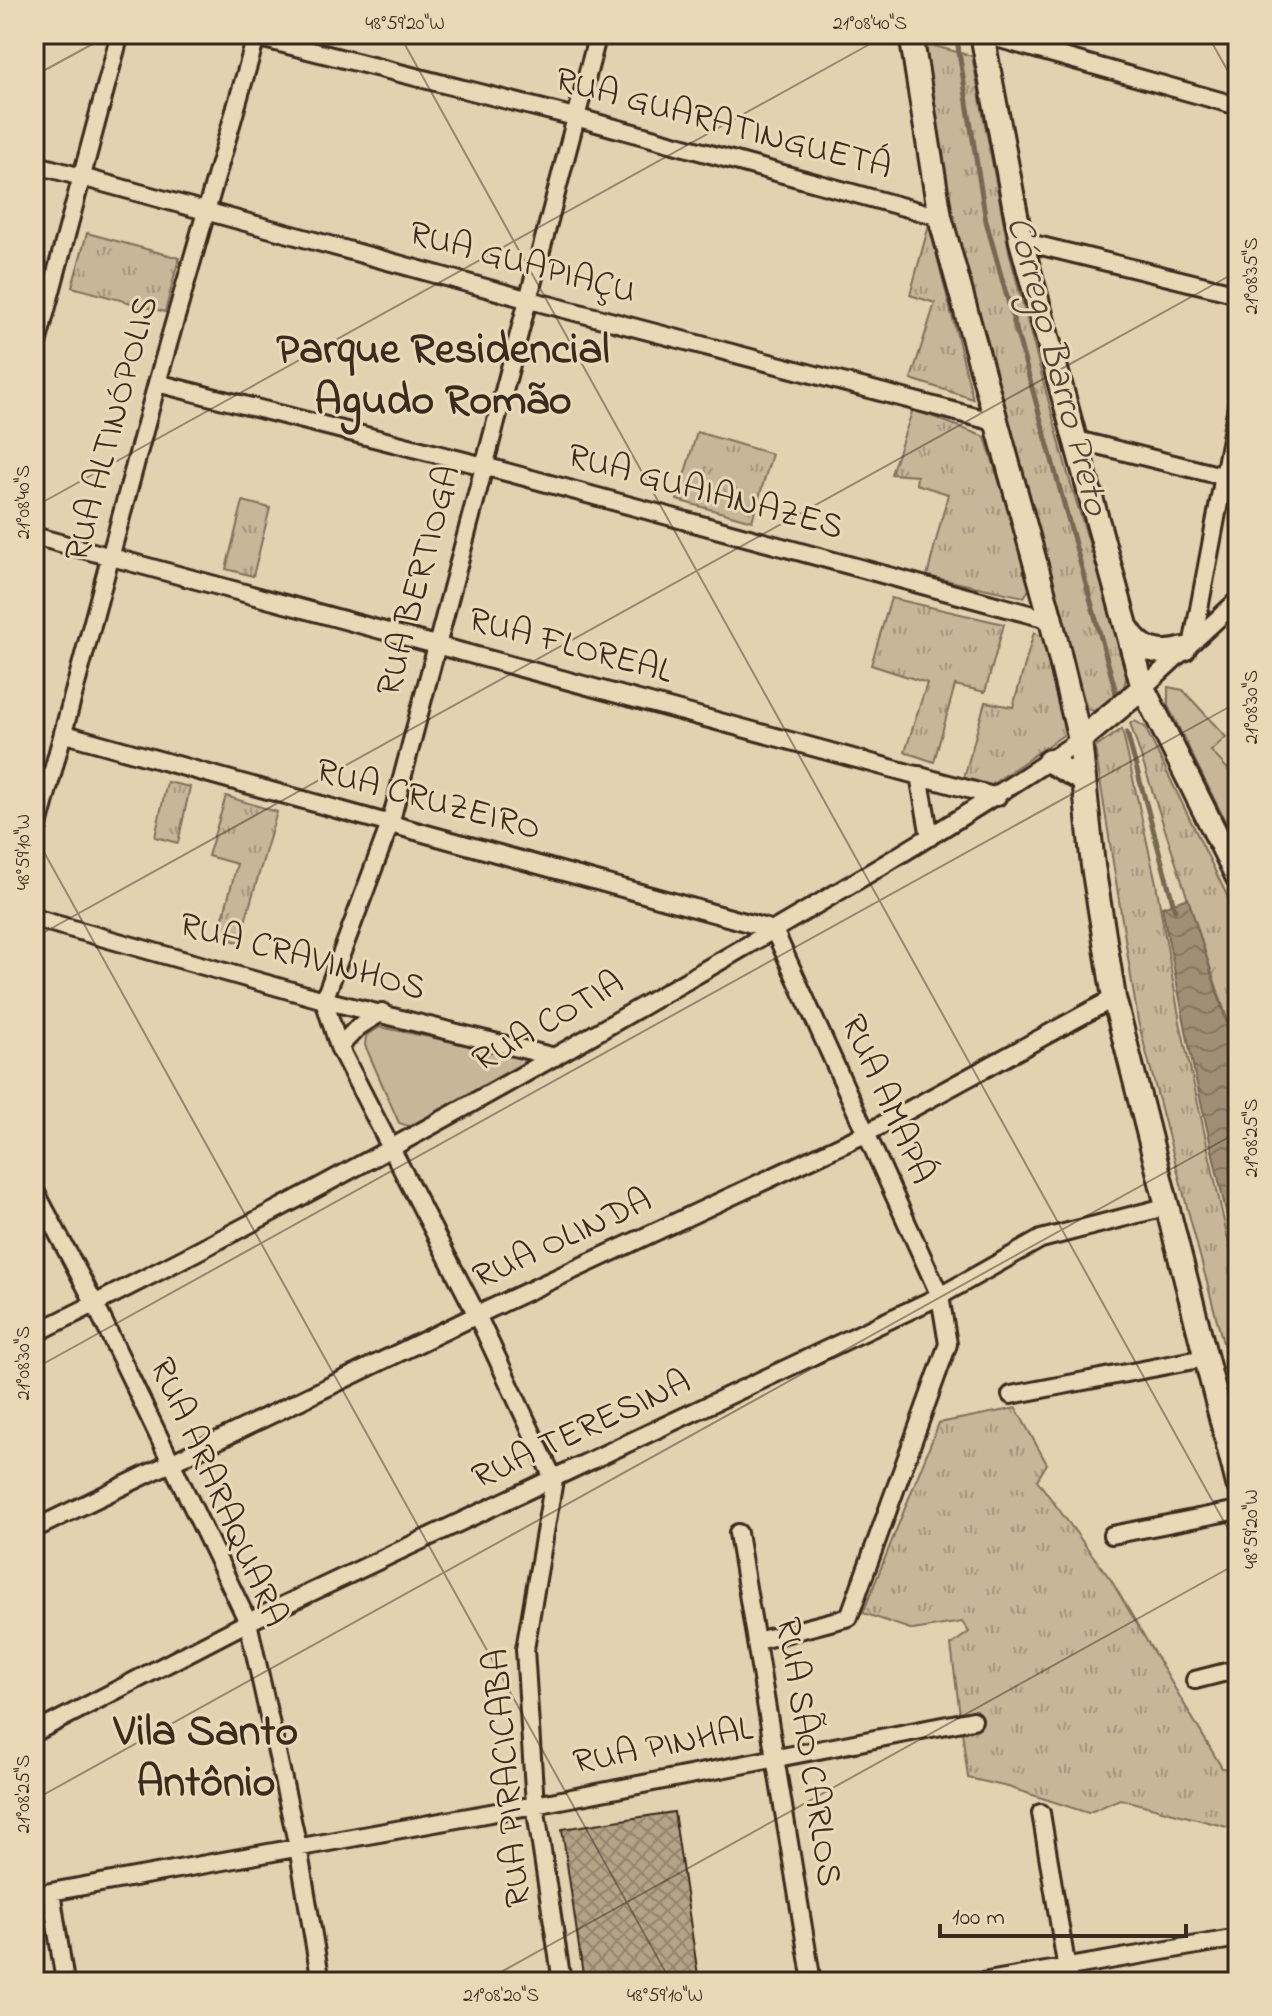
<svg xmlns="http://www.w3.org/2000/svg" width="1272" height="2016" font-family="'Indie Flower',sans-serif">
  <defs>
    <pattern id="grass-tufts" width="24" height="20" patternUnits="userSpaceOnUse" patternTransform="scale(2)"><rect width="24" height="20" fill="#c7b698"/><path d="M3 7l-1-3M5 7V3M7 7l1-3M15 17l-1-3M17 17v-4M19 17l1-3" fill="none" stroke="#a3947b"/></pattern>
    <pattern id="water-waves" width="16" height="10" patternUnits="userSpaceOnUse" patternTransform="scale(2)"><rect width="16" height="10" fill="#a18f75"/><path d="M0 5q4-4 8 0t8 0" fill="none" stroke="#84755f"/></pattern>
    <pattern id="building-cross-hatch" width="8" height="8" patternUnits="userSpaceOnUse" patternTransform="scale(2)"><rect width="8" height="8" fill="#b4a387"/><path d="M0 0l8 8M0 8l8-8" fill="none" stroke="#94856e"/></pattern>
  </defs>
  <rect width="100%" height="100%" fill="#e3d2b0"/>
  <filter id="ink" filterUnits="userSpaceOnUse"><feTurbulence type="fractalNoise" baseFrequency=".0125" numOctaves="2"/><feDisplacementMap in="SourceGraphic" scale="16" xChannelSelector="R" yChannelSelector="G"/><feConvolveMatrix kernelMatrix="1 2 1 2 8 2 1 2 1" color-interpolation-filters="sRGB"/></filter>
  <g filter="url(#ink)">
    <path fill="#d5c4a4" d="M1238,730v47l-24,-26z"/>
    <path fill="url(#grass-tufts)" stroke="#81705b" stroke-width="2" d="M927,44l45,12 38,200 59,222 56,181c5,28 -4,36 -24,54l-14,-4 -90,-303 -55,-227 -21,-129z
      M929,225l44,174 -62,-20 24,-76 -25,-8z
      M87,233l92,25 -14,54 -93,-25z
      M913,409l72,28 47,148 -8,12 -97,-21 21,-82 -32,-10 1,-8 -26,-2z
      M697,432l75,22 -20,67 -75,-21z
      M243,501l27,7 -17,68 -27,-7z
      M891,598l113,26 -19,68 -30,-7 -21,77 -29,-10 22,-69 -56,-18z
      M1034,632l12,8 23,91 -78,54 -27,-7 21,-76 28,5z
      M1135,721l10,6 93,191v134l-108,-329z
      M1122,729l34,154 24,139 58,263v115l-100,-379 -43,-273z
      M167,782l23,5 -12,56 -23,-6z
      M226,796l51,16 -38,130 -21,-5 19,-73 -29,-8z
      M1016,1408l31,56 -10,16 74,100 111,188 16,2v60l-118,-31 -32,14 -80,-26 -40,-9 -17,-133 18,-13 -7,-10 -49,8 -50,-17 76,-190z"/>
    <path fill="#c7b698" stroke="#81705b" stroke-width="2" d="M1168,687l15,3 43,47 -15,14 27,29v67l-70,-141z
      M380,1027l138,28 6,6 -3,8 -103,60 -19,-6 -34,-78 1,-9z"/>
    <path fill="url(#water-waves)" stroke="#786752" stroke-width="2" d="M1188,898l50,161v206l-44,-194 -32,-164z"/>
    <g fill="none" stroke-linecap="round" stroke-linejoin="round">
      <path stroke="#786752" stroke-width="5" d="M958,46l28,175 131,475
        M1127,733l48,177"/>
    </g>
    <path fill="url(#building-cross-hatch)" stroke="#3b2a1e" stroke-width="2" d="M674,1812l25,170h-115l-22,-153z"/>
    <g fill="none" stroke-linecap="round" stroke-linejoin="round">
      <defs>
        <path id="minor" d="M982,34l256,72
          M256,37l319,80 365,100
          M34,164l492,135 469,123
          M1021,241l217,53
          M34,355l86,-321
          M157,383l327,83 567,154
          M1073,439l165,41
          M34,536l963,261
          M1193,641l45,-240
          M1143,688l95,-88
          M65,734l709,196 166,366 8,48 -99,273 -92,24
          M919,775l11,62
          M34,841l123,-458 100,-349
          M34,918l290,82 231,57
          M324,1000l15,47 138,268 77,165 -29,169 10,156 27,177
          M324,1000l66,-176 208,-790
          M339,1047l19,-20 24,-15
          M34,1189l61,115 153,318 50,225 23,135
          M34,1334c217,-107 429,-223 638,-345 138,-80 276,-160 408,-249
          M1011,1395l194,-37
          M34,1529l443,-214 388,-181 249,-136
          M738,1533l74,449
          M1112,1535l126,-25
          M1195,1680l43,-11
          M34,1733l214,-111 692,-326 101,-57 124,-32
          M1041,1813l28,169
          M51,1892l14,90
          M34,1895l501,-90 438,-85
          M982,1982l256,-44"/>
        <path id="secondary" d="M911,34l29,183 111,403 29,120 13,126 21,132 124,486
          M982,34l39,207 122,447 95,190
          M1128,629c13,22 32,27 56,20
          M1080,740l63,-52
          M1049,761l35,20"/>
      </defs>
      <use href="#minor" stroke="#3b2a1e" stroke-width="22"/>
      <use href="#secondary" stroke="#3b2a1e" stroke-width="28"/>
      <use href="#minor" stroke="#ead9b6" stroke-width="16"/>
      <use href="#secondary" stroke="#ead9b6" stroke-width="22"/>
    </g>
  </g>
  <path fill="none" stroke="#3b2a1e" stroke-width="2" stroke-opacity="0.45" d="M399,34l839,1513M1207,34l31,55M34,76l77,-42M34,507l854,-473M34,834l637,1148M34,938l1204,-667M34,1369l1204,-667M34,1800l1204,-668M483,1982l755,-419"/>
  <g text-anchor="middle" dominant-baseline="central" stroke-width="6" stroke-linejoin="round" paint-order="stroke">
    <g font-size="36" fill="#3b2a1e" stroke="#ead9b6">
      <text transform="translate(723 125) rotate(15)">RUA GUARATINGUETÁ</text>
      <text transform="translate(522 264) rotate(15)">RUA GUAPIAÇU</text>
      <text transform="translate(113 429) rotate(-75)">RUA ALTINÓPOLIS</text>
      <text transform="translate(705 493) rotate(15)">RUA GUAIANAZES</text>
      <text transform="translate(420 581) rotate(-75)">RUA BERTIOGA</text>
      <text transform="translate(570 647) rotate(15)">RUA FLOREAL</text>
      <text transform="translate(428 801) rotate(15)">RUA CRUZEIRO</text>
      <text transform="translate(302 958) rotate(15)">RUA CRAVINHOS</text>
      <text transform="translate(549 1023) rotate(-30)">RUA COTIA</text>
      <text transform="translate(886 1100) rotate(66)">RUA AMAPÁ</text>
      <text transform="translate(563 1240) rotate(-25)">RUA OLINDA</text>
      <text transform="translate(582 1431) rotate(-25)">RUA TERESINA</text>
      <text transform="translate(217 1493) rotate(66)">RUA ARARAQUARA</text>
      <text transform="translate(663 1747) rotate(-11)">RUA PINHAL</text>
      <text transform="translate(807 1752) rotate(81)">RUA SÃO CARLOS</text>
      <text transform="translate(509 1778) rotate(-95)">RUA PIRACICABA</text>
    </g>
    <g font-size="38" font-style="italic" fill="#544334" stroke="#ead9b6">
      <text transform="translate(1056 366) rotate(75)">Córrego Barro Preto</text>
    </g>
    <g font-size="44" font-weight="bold" fill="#3b2a1e" stroke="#ead9b6">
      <text x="443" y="351">Parque Residencial<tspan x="443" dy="51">Agudo Romão</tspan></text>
      <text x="206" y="1733">Vila Santo<tspan x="206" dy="51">Antônio</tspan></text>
    </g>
  </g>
  <rect width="1272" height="2016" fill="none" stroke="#ead9b6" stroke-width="88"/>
  <path d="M940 1924v12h246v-12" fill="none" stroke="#3b2a1e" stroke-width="4"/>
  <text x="952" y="1924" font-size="24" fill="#3b2a1e" stroke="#ead9b6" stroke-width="6" paint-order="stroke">100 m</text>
  <rect x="44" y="44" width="1184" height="1928" fill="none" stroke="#3b2a1e" stroke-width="3"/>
  <g font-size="20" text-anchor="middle" fill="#3b2a1e">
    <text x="405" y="29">48°59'20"W</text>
    <text x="870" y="29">21°08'40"S</text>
    <text transform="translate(1250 276) rotate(-90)" y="7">21°08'35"S</text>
    <text transform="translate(22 502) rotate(-90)" y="7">21°08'40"S</text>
    <text transform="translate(1250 707) rotate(-90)" y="7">21°08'30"S</text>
    <text transform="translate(22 852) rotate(-90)" y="7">48°59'10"W</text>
    <text transform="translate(1250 1138) rotate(-90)" y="7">21°08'25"S</text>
    <text transform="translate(22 1363) rotate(-90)" y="7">21°08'30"S</text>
    <text transform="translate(1250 1529) rotate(-90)" y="7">48°59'20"W</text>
    <text transform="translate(22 1794) rotate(-90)" y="7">21°08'25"S</text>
    <text x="501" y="2001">21°08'20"S</text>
    <text x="665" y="2001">48°59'10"W</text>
  </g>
</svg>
